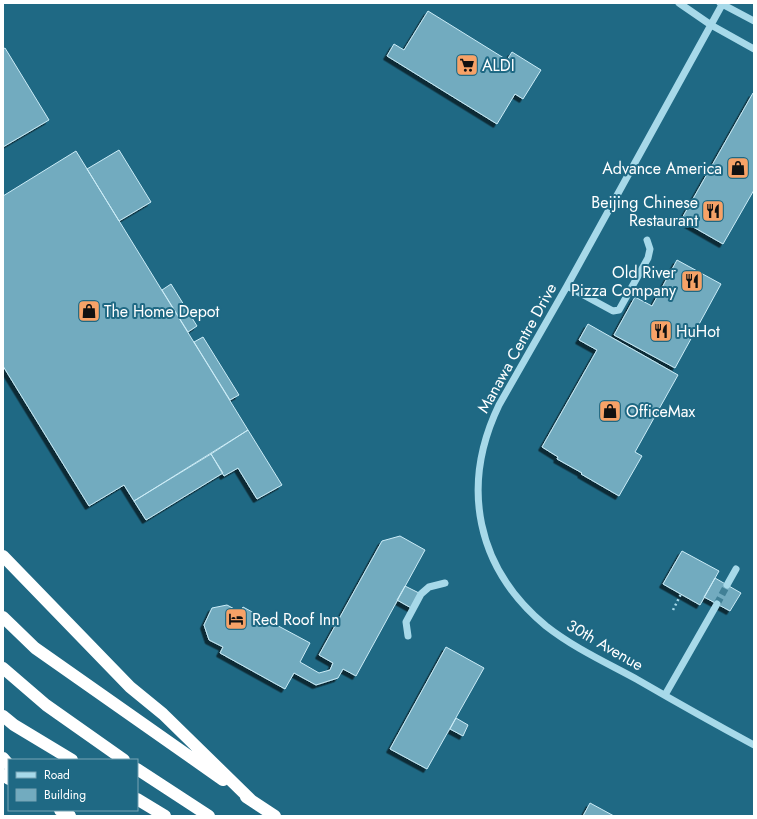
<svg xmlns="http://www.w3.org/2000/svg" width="757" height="819" font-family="Jost,sans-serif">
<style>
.building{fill:#72abbf;stroke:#cbecf7;filter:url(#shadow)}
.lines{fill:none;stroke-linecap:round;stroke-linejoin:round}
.minor-tunnel{stroke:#418096;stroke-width:7;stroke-dasharray:7 3.5;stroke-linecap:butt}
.path{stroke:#a7d9e9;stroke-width:2.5;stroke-dasharray:2 3;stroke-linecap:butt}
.minor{stroke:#a7d9e9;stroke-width:7}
.highway{stroke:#fff;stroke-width:12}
.labels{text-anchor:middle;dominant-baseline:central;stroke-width:4;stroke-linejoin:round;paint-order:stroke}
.poi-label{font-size:16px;fill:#fff;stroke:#1f6984;text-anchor:start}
.street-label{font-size:16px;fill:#fff;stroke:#1f6984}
</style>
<defs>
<filter id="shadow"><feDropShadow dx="-3.5" dy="3.5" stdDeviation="0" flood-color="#0009"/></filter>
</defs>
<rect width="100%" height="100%" fill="#1f6984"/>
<path class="building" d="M428,11l79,49 5,-8 29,18 -18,29 -8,-5 -18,30 -110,-68 7,-12 10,6z
M5,48l44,72 -46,27v-98z
M753,93l1,1v96l-31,54 -42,-24z
M119,150l32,52 -32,19 -32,-52z
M76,151l172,279 -114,71 -10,-16 -35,21 -86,-140v-170z
M677,260l44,24 -46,84 -61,-33 21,-38 17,9z
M171,284l26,42 -9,6 -26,-42z
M588,324l90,51 -43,77 7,4 -23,40 -38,-22 1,-1 -25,-14 1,-2 -16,-10 55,-97 -18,-10z
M203,337l36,58 -9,5 -36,-58z
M248,430l34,55 -25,14 -19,-31 -14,8 -13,-22z
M211,454l12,19 -77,47 -12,-19z
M400,536l25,14 -69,126 -13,-7 -5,9 -22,7 -22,-12 -9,16 -65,-36 3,-6 -14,-7 -5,-15 8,-17 15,-3 13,7 3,-5 67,36 -10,19 19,11 11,-3 3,-7 -14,-8 63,-114z
M682,551l37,20 -19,34 -37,-21z
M715,578l26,15 -11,18 -26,-14z
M405,586l16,8 -8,15 -16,-9z
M446,647l38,21 -57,101 -37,-20z
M456,718l12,7 -5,11 -13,-7z
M590,803l24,13h-31z"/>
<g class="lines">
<path class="minor-tunnel" d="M717,604l10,-19"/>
<path class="path" d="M673,610l8,-16"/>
<path class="minor" d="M679,3l32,22 43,24
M720,3l34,18
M723,3l-156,283 -68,119c-39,81 -23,163 47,221 28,22 61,37 92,54 38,22 77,44 116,65
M567,286l46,25 6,-1 29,-52 2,-9 -3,-9
M727,585l9,-16
M408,636l-2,-14 15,-28 8,-7 16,-4
M665,695l52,-91"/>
<path class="highway" d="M3,556l127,131 33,27 89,87
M3,617l32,31 188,132
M3,668l43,37 78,55
M3,716l11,9 58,35
M3,758l6,7
M137,769l72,47
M3,775l6,4
M246,797l29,19
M137,799l28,17
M60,810l10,6"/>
</g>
<defs>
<g id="supermarket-square" transform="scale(1.15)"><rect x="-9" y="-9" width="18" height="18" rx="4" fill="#f7a267" stroke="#1f6984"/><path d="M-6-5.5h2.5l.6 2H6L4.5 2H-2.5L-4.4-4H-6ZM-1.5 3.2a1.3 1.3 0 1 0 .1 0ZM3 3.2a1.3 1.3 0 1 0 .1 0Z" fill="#111"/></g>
<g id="shop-square" transform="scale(1.15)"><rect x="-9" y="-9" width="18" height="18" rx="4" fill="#f7a267" stroke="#1f6984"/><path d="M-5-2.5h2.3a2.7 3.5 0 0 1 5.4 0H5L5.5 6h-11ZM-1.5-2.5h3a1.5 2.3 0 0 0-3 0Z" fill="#111"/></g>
<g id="restaurant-square" transform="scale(1.15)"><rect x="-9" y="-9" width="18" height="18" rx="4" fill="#f7a267" stroke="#1f6984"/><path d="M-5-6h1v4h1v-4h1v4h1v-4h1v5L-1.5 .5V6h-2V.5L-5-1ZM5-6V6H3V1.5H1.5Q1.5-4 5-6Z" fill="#111"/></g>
<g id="hotel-square" transform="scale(1.15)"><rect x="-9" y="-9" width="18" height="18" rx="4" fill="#f7a267" stroke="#1f6984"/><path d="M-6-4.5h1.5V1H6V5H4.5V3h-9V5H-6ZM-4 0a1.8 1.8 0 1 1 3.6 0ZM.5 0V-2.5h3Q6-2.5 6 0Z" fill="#111"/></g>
</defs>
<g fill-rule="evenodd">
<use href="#supermarket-square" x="467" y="65"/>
<use href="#shop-square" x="738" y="168"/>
<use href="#restaurant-square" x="713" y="211"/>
<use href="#restaurant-square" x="692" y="281"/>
<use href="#shop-square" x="89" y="311"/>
<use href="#restaurant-square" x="661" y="331"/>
<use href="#shop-square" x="610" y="411"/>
<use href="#hotel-square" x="236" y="619"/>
</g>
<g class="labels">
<g class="poi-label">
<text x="482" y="65">ALDI</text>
<text x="722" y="168" text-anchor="end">Advance America</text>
<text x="698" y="202" text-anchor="end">Beijing Chinese<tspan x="698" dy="18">Restaurant</tspan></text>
<text x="676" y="272" text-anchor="end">Old River<tspan x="676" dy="18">Pizza Company</tspan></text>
<text x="104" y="311">The Home Depot</text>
<text x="676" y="331">HuHot</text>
<text x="626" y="411">OfficeMax</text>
<text x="252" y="619">Red Roof Inn</text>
</g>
<g class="street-label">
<text transform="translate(517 348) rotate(-61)">Manawa Centre Drive</text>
<text transform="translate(605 645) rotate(30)">30th Avenue</text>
</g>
</g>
<rect width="757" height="819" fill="none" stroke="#ffffff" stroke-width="8"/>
<rect x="8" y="759" width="130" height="52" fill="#1f6984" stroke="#79a5b5"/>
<rect x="16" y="772" width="20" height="6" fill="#a7d9e9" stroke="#79a5b5"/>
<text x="44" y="779" font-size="12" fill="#ffffff">Road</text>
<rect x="16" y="789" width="20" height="12" fill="#72abbf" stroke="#79a5b5"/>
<text x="44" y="799" font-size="12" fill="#ffffff">Building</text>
</svg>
